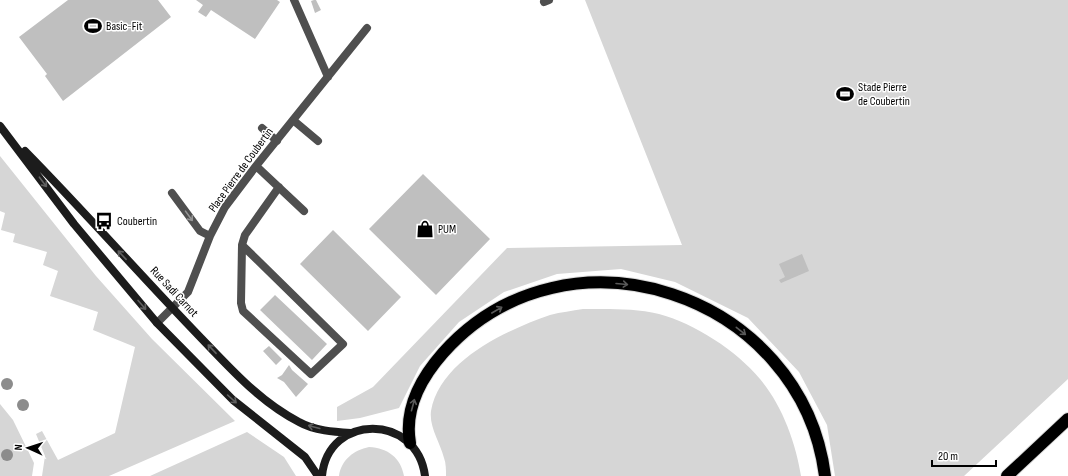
<svg xmlns="http://www.w3.org/2000/svg" width="1068" height="476" font-family="'Sofia Sans Condensed',sans-serif">
<style>
.green{fill:#d6d6d6}
.building{fill:#bfbfbf}
.lines{fill:none;stroke-linecap:round;stroke-linejoin:round}
.highway-casing{stroke:#dbdbdb;stroke-width:14}
.lane{stroke:#4f4f4f;stroke-width:8}
.secondary{stroke:#1c1c1c;stroke-width:8}
.highway{stroke:#000;stroke-width:12}
.tree{fill:#8c8c8c}
.oneway{stroke:#606060}
.oneway2{stroke:#959595}
.oneway3{stroke:#595959}
.labels{text-anchor:middle;dominant-baseline:central;stroke-width:3;stroke-linejoin:round;paint-order:stroke}
.poi-label{font-size:12px;fill:#000;stroke:#fff;text-anchor:start}
.street-label{font-size:12px;fill:#000;stroke:#fff}
</style>
<rect width="100%" height="100%" fill="#fff"/>
<path class="green" d="M585,0h483v379l-104,97h-129l-8,-51 -28,-53 -51,-54 -73,-36 -54,-13 -64,5 -53,18 -45,30 -39,44 -21,42 -39,10 -23,3v-14l36,-20 134,-139 175,-3z
M0,156l96,120 56,63 83,82 -126,55h-67l3,-20 -9,-22 6,-3 16,29 57,-27 20,-86 -42,-17 5,-18 -48,-16 8,-25 -15,-6 4,-13 -34,-10 2,-8 -14,-4 4,-17 -5,-2z
M583,309c26,0 51,-1 76,5 35,9 78,37 101,65 22,26 36,64 41,97h-355c0,-6 0,-13 -2,-18 -4,-16 -15,-31 -13,-47 9,-51 76,-81 119,-96 11,-3 22,-4 33,-6z
M0,404l13,16 21,43 -2,13h-32z
M247,432l37,25 12,19h-146z
M369,447c19,1 32,11 35,29h-65c2,-16 15,-26 30,-29z"/>
<path class="building" d="M68,0h90l13,17 -108,84 -18,-25 2,-2 -28,-37z
M196,0h81l3,2 -25,37 -44,-29 -5,7 -8,-5 5,-7z
M314,0h2l5,10 -6,3 -4,-12z
M423,174l67,65 -54,56 -67,-66z
M333,230l68,67 -33,34 -68,-67z
M802,254l7,17 -28,12 -2,-3 6,-3 -6,-13z
M275,295l52,49 -15,16 -52,-50z
M269,346l13,13 -6,6 -13,-14z
M289,365l3,5 16,14 -12,13 -12,-15 -7,-4 5,-3z"/>
<g class="lines">
<g class="highway-casing">
<path id="highway" d="M410,443c-6,-34 11,-65 33,-90 124,-139 359,-59 382,123
M1007,476l61,-57"/>
</g>
<path class="lane" d="M294,0l34,77
M544,2l5,-2
M293,120l25,21
M262,128l15,13
M256,166l48,45
M172,193l28,38 10,5
M242,245l-1,58 2,8 68,63 32,-30 -101,-99 3,-10 34,-48
M157,323l31,-31 22,-56 15,-29 31,-41 111,-138"/>
<path class="secondary" d="M0,126l74,98 83,99 76,77 72,57 13,19
M25,151c60,61 117,126 176,187 30,31 59,64 98,84 16,9 36,10 53,11
M322,476c6,-63 95,-63 103,0"/>
<use href="#highway" class="highway"/>
</g>
<g class="tree">
<circle cx="7" cy="384" r="6"/>
<circle cx="23" cy="405" r="6"/>
<circle cx="7" cy="455" r="6"/>
</g>
<defs><path id="oneway-shaft" d="M-6 0H5M1.5-3L5.5 0L1.5 3" fill="none" stroke-width="1.6" stroke-linecap="round" stroke-linejoin="round"/></defs>
<g class="oneway">
<use href="#oneway-shaft" transform="translate(43 182) rotate(53)"/>
<use href="#oneway-shaft" transform="translate(122 255) rotate(-133)"/>
<use href="#oneway-shaft" transform="translate(142 305) rotate(49)"/>
<use href="#oneway-shaft" transform="translate(212 349) rotate(-133)"/>
<use href="#oneway-shaft" transform="translate(232 399) rotate(42)"/>
<use href="#oneway-shaft" transform="translate(314 427) rotate(-165)"/>
</g>
<use class="oneway2" href="#oneway-shaft" transform="translate(189 216) rotate(54)"/>
<g class="oneway3">
<use href="#oneway-shaft" transform="translate(622 284) rotate(5)"/>
<use href="#oneway-shaft" transform="translate(497 310) rotate(-30)"/>
<use href="#oneway-shaft" transform="translate(741 331) rotate(38)"/>
<use href="#oneway-shaft" transform="translate(413 405) rotate(-75)"/>
</g>
<defs>
<g id="stadium-bare" transform="scale(1.38)"><path d="M0-5a6.5 5 0 1 0 0 10a6.5 5 0 1 0 0-10ZM-3.5-1.8h7v3.6h-7Z" fill="#000" stroke="#fff" stroke-width="2.5" paint-order="stroke"/></g>
<g id="bus-bare" transform="scale(1.38)"><path d="M-5-6H5V4H4V6H2V4H-2V6H-4V4H-5ZM-3.5-4V0h7V-4ZM-3.5 1.2v1.5H-2V1.2ZM2 1.2v1.5H3.5V1.2Z" fill="#000" stroke="#fff" stroke-width="2.5" paint-order="stroke"/></g>
<g id="shop-bare" transform="scale(1.38)"><path d="M-5-2.5h2.3a2.7 3.5 0 0 1 5.4 0H5L5.5 6h-11ZM-1.5-2.5h3a1.5 2.3 0 0 0-3 0Z" fill="#000" stroke="#fff" stroke-width="2.5" paint-order="stroke"/></g>
</defs>
<g fill-rule="evenodd">
<use href="#stadium-bare" x="93" y="26"/>
<use href="#stadium-bare" x="845" y="94"/>
<use href="#bus-bare" x="104" y="221"/>
<use href="#shop-bare" x="425" y="229"/>
</g>
<g class="labels">
<g class="poi-label">
<text x="106" y="26">Basic-Fit</text>
<text x="858" y="87">Stade Pierre<tspan x="858" dy="14">de Coubertin</tspan></text>
<text x="117" y="221">Coubertin</text>
<text x="438" y="229">PUM</text>
</g>
<g class="street-label">
<text transform="translate(241 170) rotate(-54)">Place Pierre de Coubertin</text>
<text transform="translate(174 292) rotate(47)">Rue Sadi Carnot</text>
</g>
</g>
<g transform="translate(28 448) rotate(273)" stroke="#ffffff" stroke-width="3" paint-order="stroke">
<path d="M0-3L7 15L0 10L-7 15Z" fill="#000000"/>
<text y="-6" font-size="11" font-weight="bold" text-anchor="middle" fill="#000000">N</text>
</g>
<path d="M932 460v6h64v-6" fill="none" stroke="#000000" stroke-width="2"/>
<text x="938" y="460" font-size="12" fill="#000000" stroke="#ffffff" stroke-width="3" paint-order="stroke">20 m</text>
</svg>
